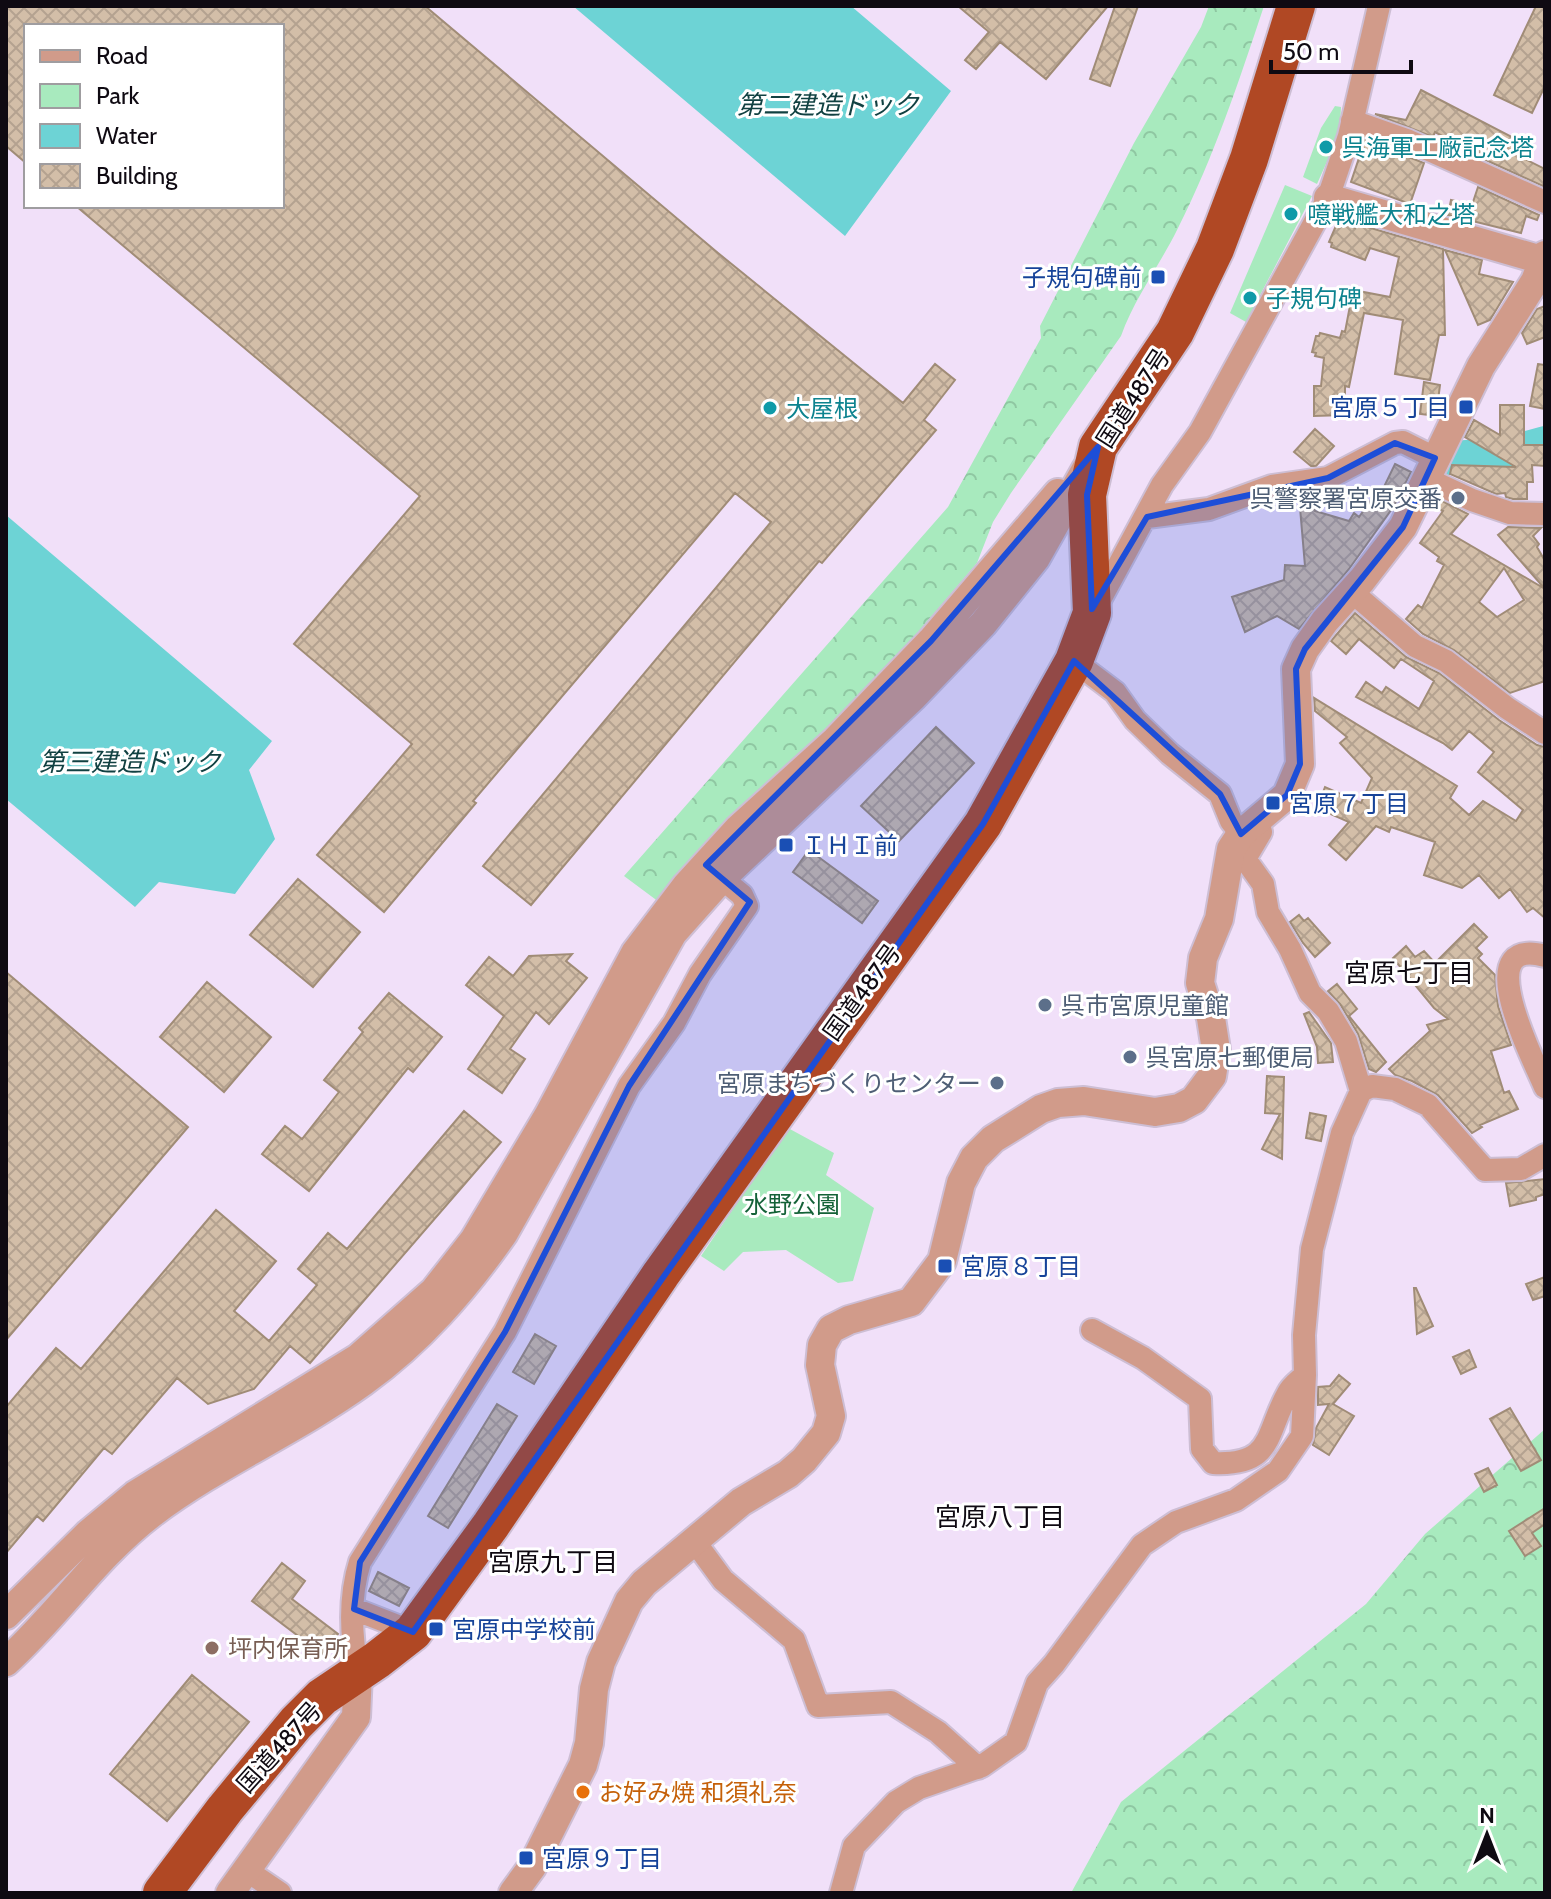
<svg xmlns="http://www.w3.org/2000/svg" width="1551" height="1899" font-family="Cabin,'Noto Sans JP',sans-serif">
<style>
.forest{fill:url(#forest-crowns)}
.park{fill:#a8eabe}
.water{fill:#6dd3d5}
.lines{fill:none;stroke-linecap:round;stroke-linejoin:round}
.river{stroke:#6dd3d5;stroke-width:34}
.building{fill:url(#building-cross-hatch);stroke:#a08c77;stroke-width:2;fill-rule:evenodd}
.minor-casing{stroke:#cdbed4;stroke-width:26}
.tertiary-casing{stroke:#cdbed4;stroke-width:32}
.trunk-casing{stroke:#cdbed4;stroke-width:42}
.minor{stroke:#d19b8a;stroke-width:22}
.tertiary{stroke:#d19b8a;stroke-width:28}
.trunk{stroke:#b04824;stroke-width:38}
.marked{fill:#1d4ed8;fill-opacity:0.2;stroke:#1d4ed8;stroke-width:6;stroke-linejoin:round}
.culture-dot{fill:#0f9aa8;stroke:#fff;stroke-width:3}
.transit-dot{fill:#1a4fb4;stroke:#fff;stroke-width:3}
.service-dot{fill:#5c6f8a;stroke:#fff;stroke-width:3}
.education-dot{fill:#8d6e63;stroke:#fff;stroke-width:3}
.food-dot{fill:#e8710a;stroke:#fff;stroke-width:3}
.labels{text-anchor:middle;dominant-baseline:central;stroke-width:6;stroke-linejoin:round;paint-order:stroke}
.culture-label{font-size:24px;fill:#0d838f;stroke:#fff;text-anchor:start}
.transit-label{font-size:24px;fill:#164399;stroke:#fff;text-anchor:start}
.street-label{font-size:24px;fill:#0f0a12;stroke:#fff}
.service-label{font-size:24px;fill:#4e5e75;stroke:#fff;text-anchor:end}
.park-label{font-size:24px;fill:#146238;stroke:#fff}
.education-label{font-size:24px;fill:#785e54;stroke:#fff;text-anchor:start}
.food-label{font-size:24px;fill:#c56008;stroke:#fff;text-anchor:start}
.water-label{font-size:26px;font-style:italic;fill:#114142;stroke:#fff}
.neighbourhood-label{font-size:26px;fill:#0f0a12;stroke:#fff}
</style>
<defs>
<pattern id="forest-crowns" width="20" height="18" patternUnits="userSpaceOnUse" patternTransform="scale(2)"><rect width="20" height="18" fill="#a8eabe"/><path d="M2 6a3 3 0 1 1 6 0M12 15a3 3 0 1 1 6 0" fill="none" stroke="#8fc7a2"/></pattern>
<pattern id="building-cross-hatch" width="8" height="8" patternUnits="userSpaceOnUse" patternTransform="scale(2)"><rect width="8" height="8" fill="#d3bea8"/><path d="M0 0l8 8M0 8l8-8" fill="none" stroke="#b4a290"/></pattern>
</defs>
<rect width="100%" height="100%" fill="#f1e0f9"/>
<path class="forest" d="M1209,6h55c-25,75 -50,151 -86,222 -18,37 -43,69 -57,108l-110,157 -18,29 -16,41 -74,87 -244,252 -35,-26 324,-369 93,-169 -1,-12 94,-183 67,-116z
M1545,1429v464h-474l50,-91 245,-198 59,-70z"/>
<path class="park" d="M1335,106l6,1 -1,20 -6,19 -17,38 -14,-7 18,-49z
M1285,185l27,11 -66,126 -16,-9z
M788,1128l46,25 -8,22 48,33 -21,73 -15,2 -52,-33 -43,2 -19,19 -23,-15z"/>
<path class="water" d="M573,6h278l100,85 -106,145z
M6,515l266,226 -23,29 26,69 -40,55 -76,-12 -24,25 -129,-108z"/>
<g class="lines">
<path class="river" d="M1449,458l53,-3 43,-12"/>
</g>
<path class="building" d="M6,6h419l293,247 185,150 32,-39 20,16 -31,40 12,10 -114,133 -3,-2 -288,344 -48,-39 288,-344 -36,-29 -262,308 3,2 -92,109 -67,-57 95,-111 -118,-100 126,-148 -344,-290h206v-180h-256v137l-20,-17z
M958,6h150l-62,73 -46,-37 -24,27 -11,-9 24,-28z
M1115,6h23l-28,80 -20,-7z
M1536,6h9v80l-13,27 -38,-18z
M1421,90l108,56 -6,12 22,11v18l-57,-26 -53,-29 -2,5 -58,-23 31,6z
M1365,140l59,23 -14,41 -59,-22z
M1478,187l61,28 -2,5 -11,-4 -5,17 -73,-18 3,-15 21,5z
M1338,221l17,7 2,-4 86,25 2,86h-6l-9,45 -35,-6 8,-54 -39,-7 -15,74 -4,-1v29l-31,1v-30h7l3,-28 -9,-2 1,-3 -4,-1 4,-16h3l1,-3 20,5 2,-7 3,1 8,-42 37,7 9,-40 -29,-9 -5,12 -34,-13 1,-4 -3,-1z
M1445,250l37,10 -3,14 34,8 -23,38 -12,5z
M1545,306v31l-18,7 -5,-11 15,-24z
M1538,364l7,1v44l-15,-3z
M1424,382l16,3 -4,31 -16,-2z
M1500,405h24v40h21v21l-13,-1 1,17h-6v17h-14l-7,-2 -1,-4 -9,1 -46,-20 2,-9 64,2 -51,-30 9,-17 26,15z
M1315,429l19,17 -18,20h-5l-17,-14z
M1395,464l16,8 -17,34 -45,63 -50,60 -22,-13 -32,16 -13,-35 52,-17 1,-15 20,1 -6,-70 15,-2 1,17 34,10 5,-8 5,4 20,-28 3,2z
M1436,498l32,16 -17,20 94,55v92l-35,12 -56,-43 -31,-16 -17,-15 12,-14 4,3 22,-43 -7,-4 2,-4 -19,-14 23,-32 -11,-5zM1504,568l20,32 -27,17 -18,-15z
M1508,527l33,1 -8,8 6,8 -2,3 8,14v28l-47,-54z
M1355,613l51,44 33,16 60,47 38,25 8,2v171l-12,-10 -6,4 -17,-23 -11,9 -20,-23 -17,13 -38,-13 11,-33 -44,-15 -2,5 -13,-6 -30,34 -17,-15 20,-23 -32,-14 8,-21 36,16 11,-25 -32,-35 7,-6 -32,-26 -1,-13 143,88 -7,12 19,17 14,-14 33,20 7,-11 -45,-38 16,-20 -25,-21 -17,19 -9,-7 -87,-46 10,-15 16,11 4,-6 33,22 15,-28 -33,-22 -7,9 -35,-29 -13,15 -15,-13z
M936,727l38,36 -75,78 -38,-35z
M809,850l69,51 -16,22 -69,-51z
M298,879l62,53 -47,55 -63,-52z
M1299,915l5,6 4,-3 22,25 -15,14 -12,-14 -13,-21z
M1474,924l13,13 -11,11 6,6 -4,4 17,17 3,31 13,39 -20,6 13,42 5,-2 9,18 -38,16 2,2 -10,6 -34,-38 -26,-14 -17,-6 -6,-6 41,-38 -3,-6 21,-6 -14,-11 -41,-50 13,-12 9,11 9,-6 11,12z
M572,954l-6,7 21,17 -38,46 -13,-12 -26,37 15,10 -23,34 -34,-24 36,-53 -38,-31 23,-28 24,19 16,-20z
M6,972l182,155 -182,213z
M207,982l64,55 -47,55 -64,-55z
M1337,984l20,25 -8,7 37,46 -10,10 -7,-3 -11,-35 -18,-30 -12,-13z
M389,993l53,44 -29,35 -5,-4 -99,123 -47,-37 23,-28 17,13 37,-47 -15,-12 39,-48 -4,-4z
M1309,1012l22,31 2,19 -15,1 -1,-16 -13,-33z
M1267,1076l17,1 -2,82 -20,-10 18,-35 -15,-1z
M464,1111l37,31 -191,221 -20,-17 -36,43 -46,15 -31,-26 -65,76 -8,-6 -61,73 -6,-5 -31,37v-146l50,-59 25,21 135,-159 60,51 -42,50 35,30 48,-56 -19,-16 30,-36 19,16z
M1310,1113l16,3 -5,25 -15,-3z
M1545,1179v15l-9,3v3l-26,6 -4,-23z
M1545,1277v19l-12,4 -7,-16z
M1414,1288h2l17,38 -16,8z
M535,1334l21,12 -22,38 -21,-12z
M1469,1350l7,17 -15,7 -8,-17z
M1339,1375l11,9 -17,20 21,12 -25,39 -16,-10 3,-17 13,-24 -11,1v-18l12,-1z
M497,1404l20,12 -69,112 -20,-12z
M1510,1408l31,52 -20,11 -31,-52z
M1488,1468l9,17 -13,7 -9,-18z
M1545,1508v16l-13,9 9,13 -16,10 -16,-25z
M282,1563l23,18 -13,18 46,35 -16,20 -70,-53z
M378,1572l31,16 -10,18 -30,-15z
M192,1675l57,47 -82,99 -57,-47z"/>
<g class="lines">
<g class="minor-casing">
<path id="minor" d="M1352,121l57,20 136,61
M1425,478l47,22 38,13 35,1
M1147,517l62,-8 63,-23 56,-8 67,-35 8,-1 32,16
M1352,592l63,54 31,15 61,47 38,25
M1095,609l67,-124 38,-53 128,-234 21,-62 30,-130
M1074,661l41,31 20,28 35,34 50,40 11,27 10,13
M1257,821l4,11 -16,27 18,25 5,28 22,37 20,44 18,18 18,30 15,50
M1545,956c-77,-21 -11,104 0,131
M1092,1330l51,28 57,41 2,50 11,14c61,3 52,-29 75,-70 3,-7 12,-13 17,-18
M695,1542l28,38 71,60 24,66 73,-4 47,30 40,36
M354,1609l59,23
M358,1673c-7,-35 -9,-76 2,-111l145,-230 124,-246 45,-63 26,-49 47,-68 -5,-11 -33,-27
M246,1870l34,23
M841,1893l13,-47 42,-44 23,-14 63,-22 34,-24 21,-59 17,-19 88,-119 34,-23 60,-22 42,-29 24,-35 3,-61 -1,-40 8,-86 30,-116 19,-42 11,-5 23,3 33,16 57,65 36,-1 24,-14"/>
</g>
<g class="tertiary-casing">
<path id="tertiary" d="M1328,198l217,63
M6,1615l83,-82 46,-38 223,-137 76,-67 40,-51 74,-124 87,-163 51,-67 53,-58 97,-88 95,-99 127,-148
M6,1662c51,-46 90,-106 145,-148 66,-50 144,-83 212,-132 57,-41 101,-92 141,-149l169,-300 49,-55 191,-181 70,-73 53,-66 50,-89
M230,1893l126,-176 2,-44
M513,1893l19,-26 51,-102 6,-22 5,-54 7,-27 28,-61 15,-18 97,-81 47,-28 16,-14 22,-27 5,-17 -11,-51 2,-20 9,-16 18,-9 62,-18 31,-41 19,-78 13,-25 19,-19 48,-30 17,-6 26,-2 71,11 24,-4 15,-8 18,-24 4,-26 -5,-32 -11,-35 3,-25 16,-39 12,-70 10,-15 46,-39 13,-31 -4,-95 9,-20 20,-28 37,-41 41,-53 78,-161 54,-85 10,-26"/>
</g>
<g class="trunk-casing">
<path id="trunk" d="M162,1893l63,-84 71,-86 26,-26 55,-37 36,-28 78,-107 170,-251 322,-450 91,-163 18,-48 -5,-118 11,-48 77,-115 40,-83 34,-90 47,-153"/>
</g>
<use href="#minor" class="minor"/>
<use href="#tertiary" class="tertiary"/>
<use href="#trunk" class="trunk"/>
</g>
<path class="marked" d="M1395,443l40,15 -32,69 -98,122 -9,20 4,95 -13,31 -46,39 -21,-40 -146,-133 -91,163 -570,808 -59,-23 6,-47 145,-230 124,-246 121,-184 -44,-37 225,-224 167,-194 -11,48 5,114 55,-92 181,-39z"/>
<g class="culture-dot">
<circle cx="1326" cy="147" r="8"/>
<circle cx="1291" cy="214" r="8"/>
<circle cx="1250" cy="298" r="8"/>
<circle cx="770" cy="408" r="8"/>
</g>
<g class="transit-dot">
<rect x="1150" y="269" width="16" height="16" rx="4"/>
<rect x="1458" y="399" width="16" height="16" rx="4"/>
<rect x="1265" y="795" width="16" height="16" rx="4"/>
<rect x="778" y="837" width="16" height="16" rx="4"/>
<rect x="937" y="1258" width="16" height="16" rx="4"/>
<rect x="428" y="1621" width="16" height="16" rx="4"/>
<rect x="518" y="1850" width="16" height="16" rx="4"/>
</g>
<g class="service-dot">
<circle cx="1458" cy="498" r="8"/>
<circle cx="1045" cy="1005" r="8"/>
<circle cx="1130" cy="1057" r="8"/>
<circle cx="997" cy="1083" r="8"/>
</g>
<circle class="education-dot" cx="212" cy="1648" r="8"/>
<circle class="food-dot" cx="583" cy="1792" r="8"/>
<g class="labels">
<g class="culture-label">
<text x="1342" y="147">呉海軍工廠記念塔</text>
<text x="1307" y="214">噫戦艦大和之塔</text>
<text x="1266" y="298">子規句碑</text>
<text x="786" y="408">大屋根</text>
</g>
<g class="transit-label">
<text x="1142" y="277" text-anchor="end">子規句碑前</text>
<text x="1450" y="407" text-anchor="end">宮原５丁目</text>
<text x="1289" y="803">宮原７丁目</text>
<text x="802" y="845">ＩＨＩ前</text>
<text x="961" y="1266">宮原８丁目</text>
<text x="452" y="1629">宮原中学校前</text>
<text x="542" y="1858">宮原９丁目</text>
</g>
<g class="street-label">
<text transform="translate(1133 398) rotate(-57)">国道487号</text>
<text transform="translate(862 992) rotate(-54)">国道487号</text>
<text transform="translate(279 1747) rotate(-48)">国道487号</text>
</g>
<g class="service-label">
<text x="1442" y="498">呉警察署宮原交番</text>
<text x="1061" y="1005" text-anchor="start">呉市宮原児童館</text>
<text x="1146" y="1057" text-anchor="start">呉宮原七郵便局</text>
<text x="981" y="1083">宮原まちづくりセンター</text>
</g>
<g class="park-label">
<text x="792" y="1204">水野公園</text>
</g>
<g class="education-label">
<text x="228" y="1648">坪内保育所</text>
</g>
<g class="food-label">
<text x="599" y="1792">お好み焼 和須礼奈</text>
</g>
<g class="water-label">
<text x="828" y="105">第二建造ドック</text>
<text x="130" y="762">第三建造ドック</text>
</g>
<g class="neighbourhood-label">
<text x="1409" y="973">宮原七丁目</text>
<text x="1000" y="1517">宮原八丁目</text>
<text x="553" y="1562">宮原九丁目</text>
</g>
</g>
<rect width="1551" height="1899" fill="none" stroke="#0f0a12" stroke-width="16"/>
<rect x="24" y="24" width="260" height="184" fill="#ffffff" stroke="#9f9da0" stroke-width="2"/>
<rect x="40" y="50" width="40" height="12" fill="#d19b8a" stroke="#9f9da0" stroke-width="2"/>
<text x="96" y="64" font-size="24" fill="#0f0a12">Road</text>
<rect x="40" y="84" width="40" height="24" fill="#a8eabe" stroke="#9f9da0" stroke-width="2"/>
<text x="96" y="104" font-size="24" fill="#0f0a12">Park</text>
<rect x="40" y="124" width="40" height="24" fill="#6dd3d5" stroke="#9f9da0" stroke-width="2"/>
<text x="96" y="144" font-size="24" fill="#0f0a12">Water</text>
<rect x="40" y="164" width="40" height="24" fill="url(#building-cross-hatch)" stroke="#9f9da0" stroke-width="2"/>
<text x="96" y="184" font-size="24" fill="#0f0a12">Building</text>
<g transform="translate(1487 1835)" stroke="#ffffff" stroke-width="6" paint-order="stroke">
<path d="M0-6L14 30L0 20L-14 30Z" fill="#0f0a12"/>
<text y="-12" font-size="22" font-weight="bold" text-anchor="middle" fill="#0f0a12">N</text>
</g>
<path d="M1271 60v12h140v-12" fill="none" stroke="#0f0a12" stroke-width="4"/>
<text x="1283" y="60" font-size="24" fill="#0f0a12" stroke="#ffffff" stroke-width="6" paint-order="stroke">50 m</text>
</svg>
